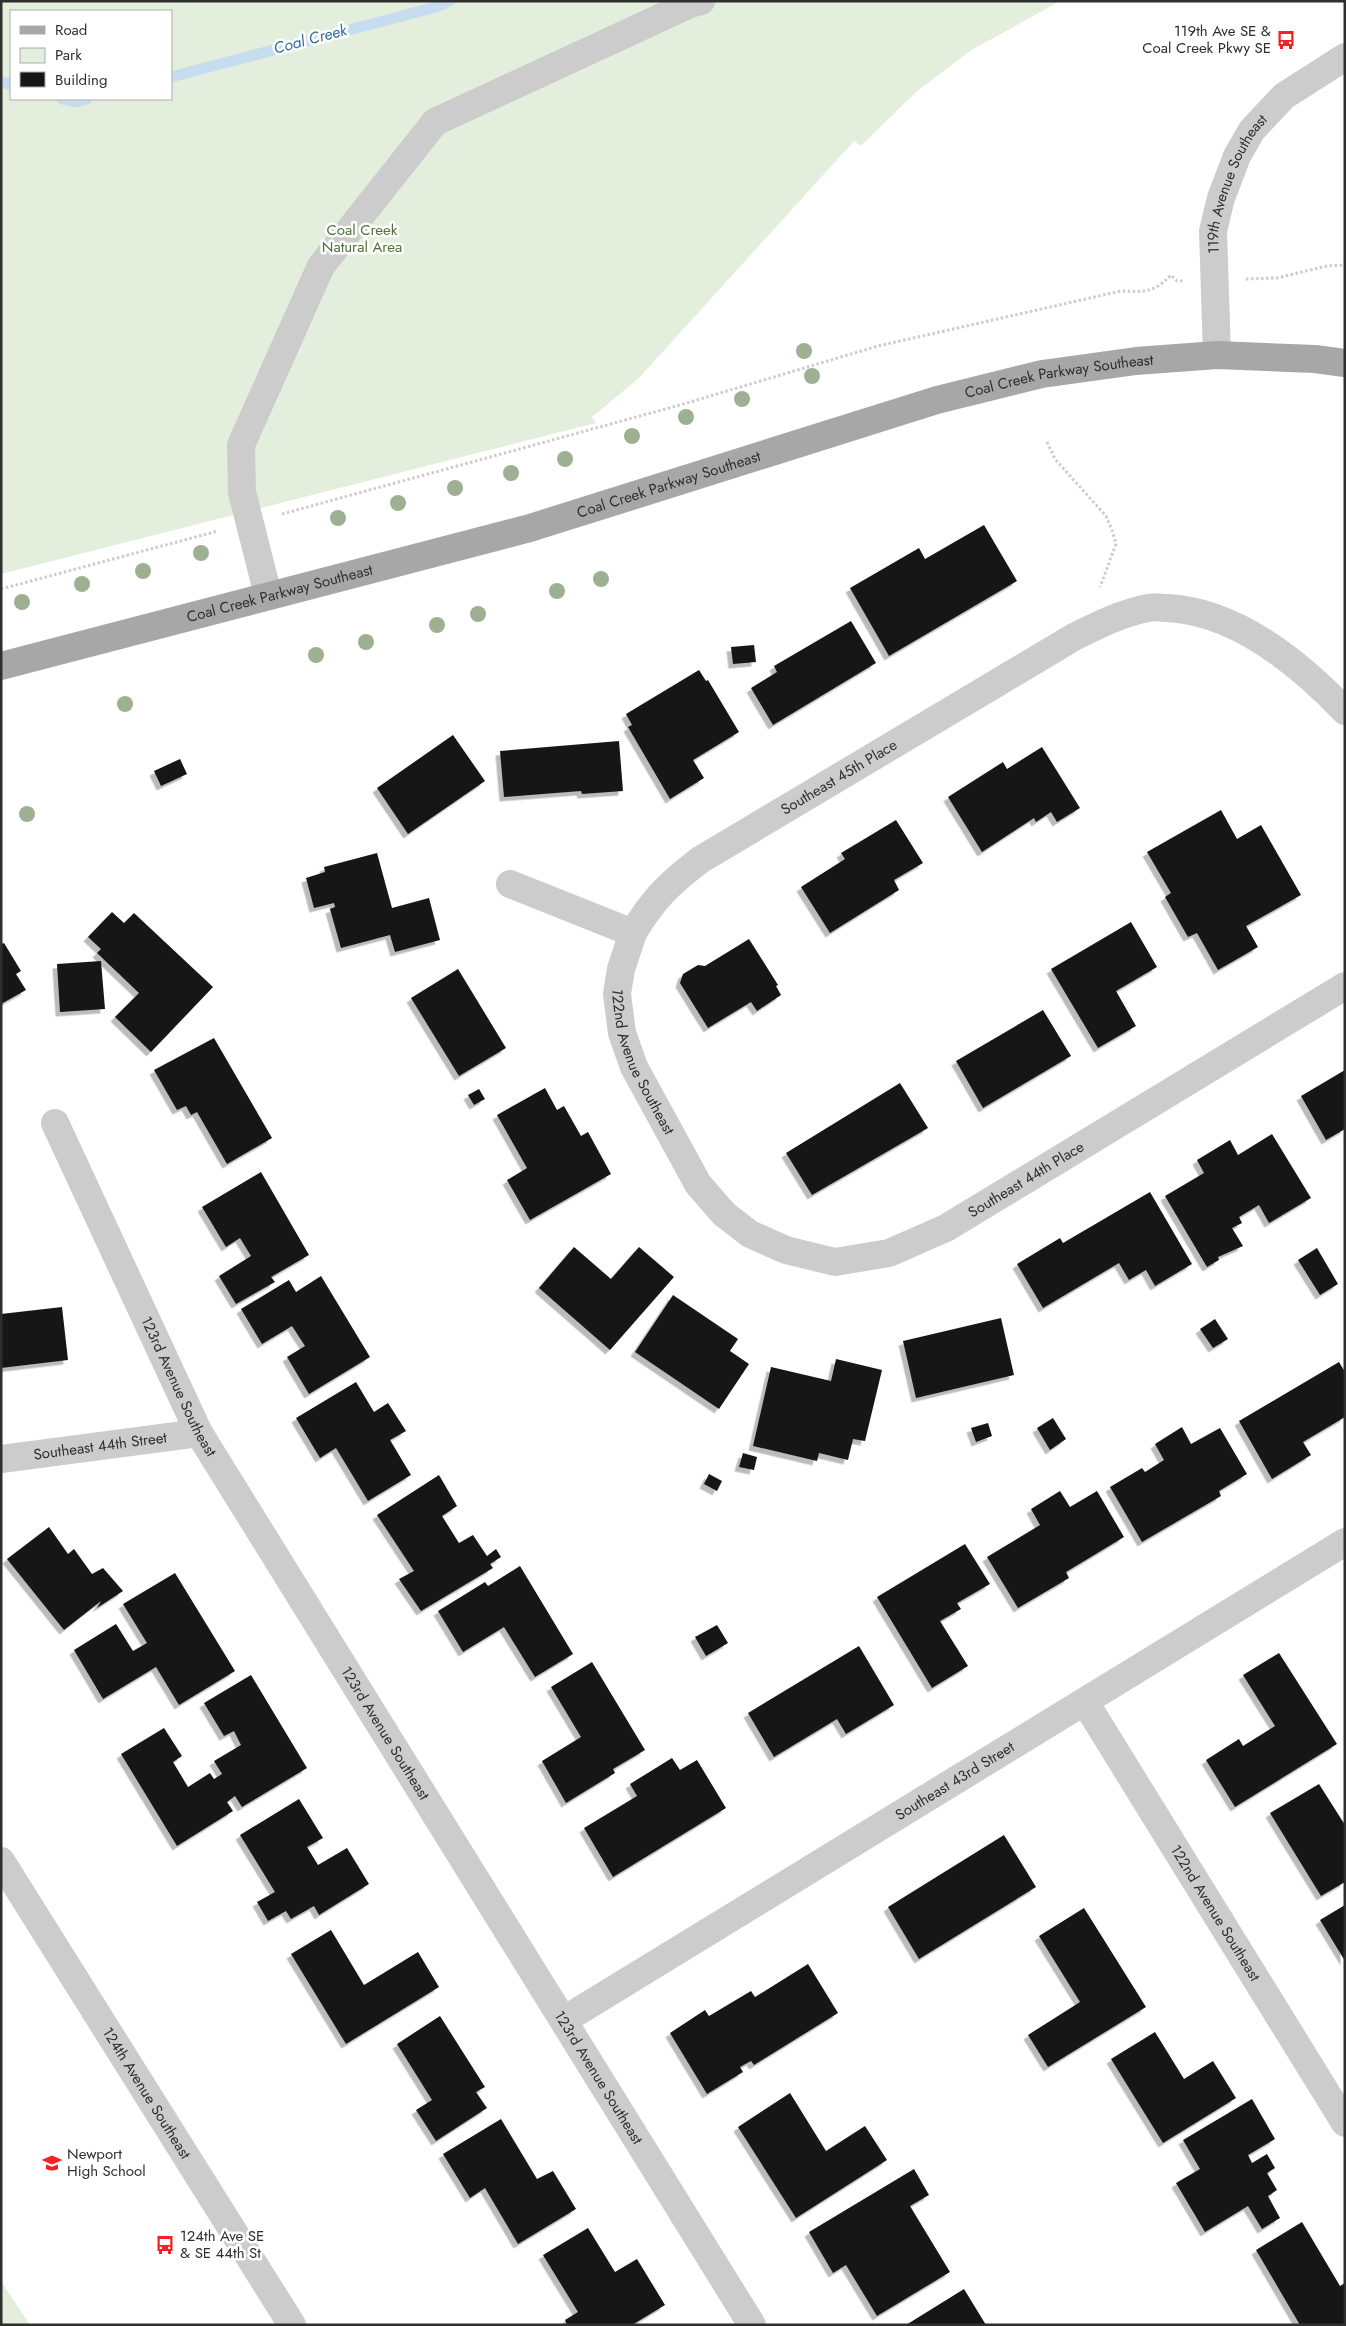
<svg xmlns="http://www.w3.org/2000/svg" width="1346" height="2326" font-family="Jost,sans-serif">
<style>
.green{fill:#e4eedc;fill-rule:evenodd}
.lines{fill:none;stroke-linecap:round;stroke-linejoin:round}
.stream{stroke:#c6ddef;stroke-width:11}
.building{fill:#161616;filter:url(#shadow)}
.path{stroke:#ccc;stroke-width:3;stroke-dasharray:2.5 2.5;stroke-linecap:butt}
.minor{stroke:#ccc;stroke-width:28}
.major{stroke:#a7a7a7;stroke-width:28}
.tree{fill:#9eb092}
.labels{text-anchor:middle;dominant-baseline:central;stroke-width:5;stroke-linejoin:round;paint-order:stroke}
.poi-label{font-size:15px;fill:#2f2f2f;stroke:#fff;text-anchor:start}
.street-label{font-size:15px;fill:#2f2f2f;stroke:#fff}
.park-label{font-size:15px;fill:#4f7038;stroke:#fff}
.water-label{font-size:16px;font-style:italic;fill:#356d9a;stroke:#fff}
</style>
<defs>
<filter id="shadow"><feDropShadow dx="-4.5" dy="4.5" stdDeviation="0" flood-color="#0004"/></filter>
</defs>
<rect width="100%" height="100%" fill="#fff"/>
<path class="green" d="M1,1h1059l-90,50 -54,41 -55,54 -7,-5 -215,237 -47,39 4,6 -595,151zM11,11h160v88h-160z
M1,2281l29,44h-29z"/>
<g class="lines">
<path class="stream" d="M171,77l265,-70 14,-6
M1,82l10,2
M62,99l13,3 12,-3"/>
</g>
<path class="building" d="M984,525l33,56 -128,75 -39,-68 69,-40 6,11z
M851,621l25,42 -103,62 -22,-37 26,-16 -3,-6z
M754,645l2,17 -23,2 -2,-17z
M699,670l7,11 2,-1 31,52 -46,28 11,18 -34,21 -42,-72 4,-2 -6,-11z
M453,735l32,46 -77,53 -31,-46z
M619,741l4,50 -41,3 -1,-3 -77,6 -4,-46z
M1042,747l38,61 -23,14 -6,-10 -15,10 -2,-4 -52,34 -34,-55 55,-35 4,7z
M180,759l7,15 -26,12 -7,-15z
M1221,810l16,29 24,-14 40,70 -55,31 12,21 -40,23 -21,-37 -9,4 -23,-40 6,-4 -24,-41z
M896,820l27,43 -29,17 5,10 -69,43 -29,-46 44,-28 -4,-6z
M377,853l15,55 37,-10 11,42 -45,12 -5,-17 -49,13 -11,-39 5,-2 -1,-4 -20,5 -8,-30 19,-6 -1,-5z
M112,912l12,11 10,-10 79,74 -62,65 -36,-35 24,-24 -42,-40 4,-4 -13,-12z
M1131,922l26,45 -41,24 20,35 -38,22 -47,-79z
M749,939l29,46 -2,1 5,9 -24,16 -6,-9 -43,26 -28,-45 3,-9 15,-9 7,1z
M4,943l17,28 -5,3 10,16 -25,14v-60z
M101,961l4,48 -45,3 -3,-48z
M458,969l48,79 -47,28 -48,-78z
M1043,1010l28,46 -88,52 -27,-47z
M214,1038l58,100 -45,26 -30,-52 -6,3 -5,-9 -9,4 -23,-40z
M1345,1070v59l-19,11 -25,-44z
M900,1083l28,45 -116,67 -26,-42z
M545,1088l12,22 7,-4 17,30 7,-4 23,42 -81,46 -23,-40 20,-12 -30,-53z
M479,1089l6,10 -11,6 -6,-10z
M1272,1134l39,64 -42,25 -10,-18 -20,12 3,6 -10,5 11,18 -25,11 1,3 -12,7 -42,-71 39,-23 -7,-13 33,-20 8,15z
M261,1172l48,83 -38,22 4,5 -39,22 -17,-28 32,-20 -11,-18 -14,9 -24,-40z
M1150,1192l42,72 -37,22 -9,-16 -17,10 -10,-17 -76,45 -26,-44 43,-26 3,5z
M574,1247l37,32 28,-32 35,30 -64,73 -71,-62z
M1317,1248l21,36 -18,11 -22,-35z
M321,1276l49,81 -61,37 -22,-37 18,-11 -13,-20 -30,18 -21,-35 48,-29 7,12z
M673,1295l65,44 -8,12 19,13 -30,45 -84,-57z
M62,1307l6,53 -67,8v-54z
M1001,1318l13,57 -98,23 -13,-57z
M1215,1319l13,20 -15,9 -13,-19z
M836,1359l46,11 -17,71 -12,-2 -5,21 -29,-7 -2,8 -64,-15 18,-79 60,14z
M1339,1362l6,10v45l-42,25 8,13 -39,24 -33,-58z
M356,1382l18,30 14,-9 18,28 -16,9 21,35 -43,26 -32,-53 -16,10 -24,-40z
M1053,1418l13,21 -16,11 -13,-22z
M988,1423l4,13 -16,6 -5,-14z
M1182,1427l9,17 29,-16 27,46 -28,17 2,5 -79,46 -32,-55 32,-19 3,4 19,-12 -9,-16z
M743,1453l14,4 -3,13 -15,-3z
M709,1474l13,7 -5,10 -13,-7z
M439,1475l18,31 -15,10 17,27 14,-8 14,21 9,-7 5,8 -11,7 3,4 -72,43 -22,-32 15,-8 -37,-56z
M1060,1491l10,16 27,-16 27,46 -58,35 3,6 -51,30 -31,-51 53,-32 -9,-16z
M49,1527l19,27 6,-5 18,25 11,-6 20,23 -26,17 4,-7 -37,29 -57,-71z
M965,1544l25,40 -33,19 4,6 -21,12 28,45 -36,22 -55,-91z
M520,1566l53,88 -38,23 -31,-50 -41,25 -25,-41 47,-29 3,4z
M175,1573l60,98 -56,34 -23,-38 -53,32 -29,-49 42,-26 17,27 14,-8 -24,-39z
M717,1625l11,18 -22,13 -11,-19z
M859,1646l35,59 -48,29 -9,-15 -63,38 -26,-44z
M1279,1653l58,91 -102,63 -29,-47 33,-21 4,7 32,-20 -32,-51z
M592,1662l53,88 -32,19 2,4 -49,30 -24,-42 39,-24 -30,-50z
M251,1675l56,93 -65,39 -7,-11 -8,6 6,9 -56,35 -56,-92 43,-26 18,28 -9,6 15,25 22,-14 4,6 8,-5 -8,-13 27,-16 -7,-14 -10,5 -20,-33z
M672,1758l8,12 17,-10 29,48 -113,69 -29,-49 53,-32 -7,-12z
M1319,1784l26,41v57l-24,14 -51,-83z
M299,1799l24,39 -16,9 11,18 29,-17 22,36 -50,31 -5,-9 -23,13 -5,-8 -18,10 -11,-19 18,-10 -35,-57z
M1004,1835l32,52 -117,72 -31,-52z
M1345,1905v56l-25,-41z
M1084,1908l62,99 -98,60 -20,-32 52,-33 -41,-66z
M331,1930l33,55 54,-33 21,35 -93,57 -55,-90z
M808,1964l30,49 -84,52 -3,-4 -11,6 3,5 -36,22 -37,-61 35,-23 4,6 42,-25 4,6z
M440,2016l45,71 -9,5 11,16 -51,33 -20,-31 16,-10 -35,-56z
M1155,2032l29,47 29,-18 23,37 -73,45 -52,-84z
M790,2093l36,58 39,-25 22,34 -91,58 -58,-91z
M1252,2099l23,40 -27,16 4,8 15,-9 8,14 -8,5 10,17 -9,6 12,22 -18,11 -14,-23 -43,26 -29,-49 24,-14 -17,-29z
M501,2119l36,60 16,-8 23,38 -58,35 -33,-56 -15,10 -27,-44z
M914,2169l15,26 -19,11 40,66 -73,44 -31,-51 -13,8 -24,-41z
M1302,2222l38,64 5,-3v42h-45l-44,-75z
M588,2228l27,44 22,-13 28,46 -33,20h-65l-2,-5 13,-8 -35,-57z
M964,2289l22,36h-80z"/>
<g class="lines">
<path class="path" d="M1246,279l31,-1 50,-12 18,-1
M1047,442l8,17 51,57 6,14 4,14 -16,43
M282,514l398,-109 198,-59 243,-55c25,1 32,2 50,-16l6,6h6
M1,589l217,-58"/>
<g class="minor">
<path id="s1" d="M1217,355l-4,-124 8,-33 16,-42 15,-26 32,-34 61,-39"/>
<path d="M268,595l-26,-103 -1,-47 80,-179 114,-144 255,-118 11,-3"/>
<path id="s2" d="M510,884l123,49c20,-34 36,-49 67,-73l374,-223c24,-12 48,-24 74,-29 6,-2 13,0 19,0 69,3 132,55 178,103"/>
<path id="s3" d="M633,933l-12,36 -4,25 5,39 12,34 64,117 26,30 26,20 36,16 49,12 54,-9 57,-25 399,-242"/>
<path id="s4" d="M55,1123l144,310 553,892"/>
<path id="s5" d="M1,1459l198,-26"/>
<path id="s6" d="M1085,1702l260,421"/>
<path id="s7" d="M1,1861l291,464"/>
<path id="s8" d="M564,2020l781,-478"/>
</g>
<path class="major" id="s9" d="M1,666l529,-138 407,-128 105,-26 94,-13 81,-6 98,4 30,4"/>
</g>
<g class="tree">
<circle cx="804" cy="351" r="8"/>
<circle cx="812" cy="376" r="8"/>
<circle cx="742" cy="399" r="8"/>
<circle cx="686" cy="417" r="8"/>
<circle cx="632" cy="436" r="8"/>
<circle cx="565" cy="459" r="8"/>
<circle cx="511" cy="473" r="8"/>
<circle cx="455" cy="488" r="8"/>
<circle cx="398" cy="503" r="8"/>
<circle cx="338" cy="518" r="8"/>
<circle cx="201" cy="553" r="8"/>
<circle cx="143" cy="571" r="8"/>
<circle cx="601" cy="579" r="8"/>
<circle cx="82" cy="584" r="8"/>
<circle cx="557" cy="591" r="8"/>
<circle cx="22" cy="602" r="8"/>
<circle cx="478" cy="614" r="8"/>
<circle cx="437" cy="625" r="8"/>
<circle cx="366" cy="642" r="8"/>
<circle cx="316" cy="655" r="8"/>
<circle cx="125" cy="704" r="8"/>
<circle cx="27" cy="814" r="8"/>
</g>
<defs>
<g id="bus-bare" transform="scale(1.5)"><path d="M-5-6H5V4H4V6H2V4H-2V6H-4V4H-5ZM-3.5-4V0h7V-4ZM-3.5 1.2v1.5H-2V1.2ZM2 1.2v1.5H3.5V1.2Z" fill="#f62125" stroke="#fff" stroke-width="2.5" paint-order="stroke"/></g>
<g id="school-bare" transform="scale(1.5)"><path d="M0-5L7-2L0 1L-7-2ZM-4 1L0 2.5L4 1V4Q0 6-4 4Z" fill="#f62125" stroke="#fff" stroke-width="2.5" paint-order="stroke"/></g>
</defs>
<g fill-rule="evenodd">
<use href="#bus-bare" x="1286" y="40"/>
<use href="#school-bare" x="52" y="2163"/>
<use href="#bus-bare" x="165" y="2245"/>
</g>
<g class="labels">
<g class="poi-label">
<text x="1271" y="31" text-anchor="end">119th Ave SE &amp;<tspan x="1271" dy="17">Coal Creek Pkwy SE</tspan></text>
<text x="67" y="2154">Newport<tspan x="67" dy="17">High School</tspan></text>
<text x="180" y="2236">124th Ave SE<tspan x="180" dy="17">&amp; SE 44th St</tspan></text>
</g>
<g class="street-label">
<text stroke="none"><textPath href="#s1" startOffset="176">119th Avenue Southeast</textPath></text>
<text stroke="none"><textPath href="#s9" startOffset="1098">Coal Creek Parkway Southeast</textPath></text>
<text stroke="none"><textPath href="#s9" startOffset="692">Coal Creek Parkway Southeast</textPath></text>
<text stroke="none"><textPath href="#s9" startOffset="288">Coal Creek Parkway Southeast</textPath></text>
<text stroke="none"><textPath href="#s2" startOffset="394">Southeast 45th Place</textPath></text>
<text stroke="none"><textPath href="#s3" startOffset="136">122nd Avenue Southeast</textPath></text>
<text stroke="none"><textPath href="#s3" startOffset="645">Southeast 44th Place</textPath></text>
<text stroke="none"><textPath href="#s4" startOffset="291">123rd Avenue Southeast</textPath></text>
<text stroke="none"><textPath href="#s5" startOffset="100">Southeast 44th Street</textPath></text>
<text stroke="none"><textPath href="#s4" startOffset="695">123rd Avenue Southeast</textPath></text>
<text stroke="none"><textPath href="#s8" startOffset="458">Southeast 43rd Street</textPath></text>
<text stroke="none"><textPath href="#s6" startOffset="248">122nd Avenue Southeast</textPath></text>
<text stroke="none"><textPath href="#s4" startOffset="1100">123rd Avenue Southeast</textPath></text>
<text stroke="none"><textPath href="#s7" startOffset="274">124th Avenue Southeast</textPath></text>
</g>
<g class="park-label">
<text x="362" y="230">Coal Creek<tspan x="362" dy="17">Natural Area</tspan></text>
</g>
<g class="water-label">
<text transform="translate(310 39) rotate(-15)">Coal Creek</text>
</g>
</g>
<rect width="1346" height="2326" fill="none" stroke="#2f2f2f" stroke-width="5"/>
<rect x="10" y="10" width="162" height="90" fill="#ffffff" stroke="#acacac"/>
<rect x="20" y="26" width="25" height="8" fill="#a7a7a7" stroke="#acacac"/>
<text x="55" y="35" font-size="15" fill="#2f2f2f">Road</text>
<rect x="20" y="48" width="25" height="15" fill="#e4eedc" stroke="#acacac"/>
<text x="55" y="60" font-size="15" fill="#2f2f2f">Park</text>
<rect x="20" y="72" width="25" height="15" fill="#161616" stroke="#acacac"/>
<text x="55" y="85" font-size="15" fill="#2f2f2f">Building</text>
</svg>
